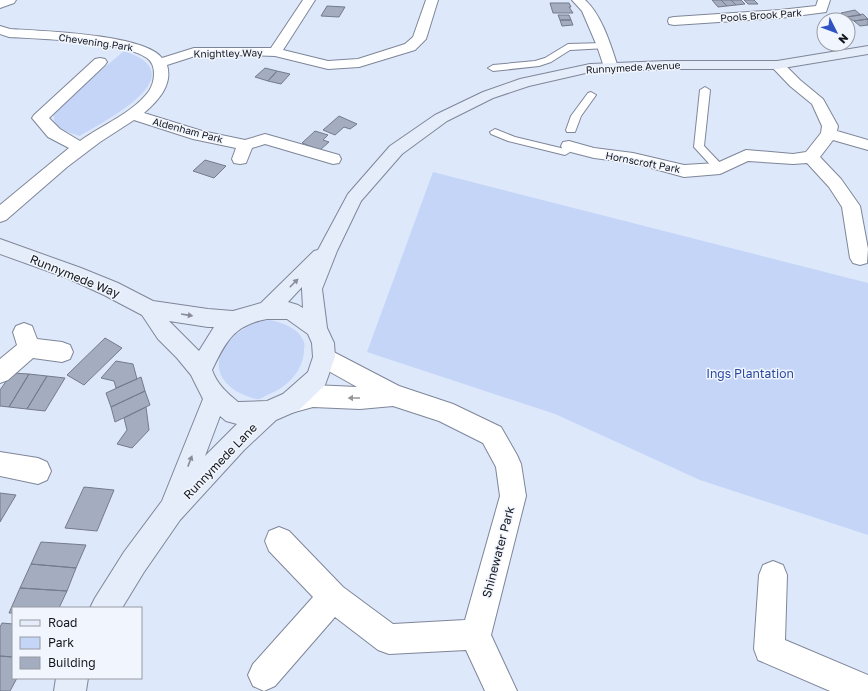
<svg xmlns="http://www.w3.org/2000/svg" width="868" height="691" font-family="'Golos Text',sans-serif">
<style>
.green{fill:#c5d5f8}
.building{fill:#a4adc0;stroke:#737b8c}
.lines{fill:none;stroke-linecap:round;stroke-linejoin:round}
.lane-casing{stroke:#7e8698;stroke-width:2}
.street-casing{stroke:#7e8698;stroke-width:2}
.secondary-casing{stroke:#7e8698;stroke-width:2}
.lane{fill:#fff;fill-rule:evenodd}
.street{fill:#fff;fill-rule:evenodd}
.secondary{fill:#e6edfa;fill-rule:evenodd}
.oneway{fill:#878c96}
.oneway2{fill:#959699}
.labels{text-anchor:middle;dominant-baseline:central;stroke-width:3;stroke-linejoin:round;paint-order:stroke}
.far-street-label{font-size:10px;fill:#13161c;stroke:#f1f5fd}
.street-label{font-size:12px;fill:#13161c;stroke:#f1f5fd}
.park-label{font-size:12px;fill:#2b4aa2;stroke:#f1f5fd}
</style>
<rect width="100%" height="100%" fill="#dee8fb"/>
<path class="green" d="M124,51c73,24 -18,69 -44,85l-25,-8 -2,-17z
M433,172l435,111v252l-168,-55 -145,-66 -188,-62z
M270,320c13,3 29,8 34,22 1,3 0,7 0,9 -1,21 -18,37 -37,44 -2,1 -6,4 -8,4 -8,0 -17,-5 -23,-8 -34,-22 -12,-53 16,-67 5,-3 12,-3 18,-4z"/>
<path class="building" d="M712,0h9l6,6 -9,1z
M721,0h10l5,5 -9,1z
M731,0h10l4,4 -9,1z
M744,0h10l4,4h-10z
M550,3h19l2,4h-2l4,6h-20z
M327,6l18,1 -6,10 -18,-1z
M855,10l6,5 -14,2 -6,-4z
M863,14l5,5 -14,2 -7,-4z
M558,15h11l2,5h-11z
M868,19v6l-8,1 -6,-5z
M560,20h11l2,5 -11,1z
M265,68l12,3 -9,10 -13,-4z
M277,71l13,3 -9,10 -13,-3z
M339,116l18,8 -7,5 -6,-2 -9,8 -12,-5z
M315,131l13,4 -5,5 6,2 -9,8 -18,-7z
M205,160l21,6 -12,12 -21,-7z
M105,338l17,10 -38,37 -17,-10z
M116,361l17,3 4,15 -21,9 -2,-7 -13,-3z
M12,373l17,1 -20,33 -9,-1v-16z
M29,374l18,2 -20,33 -18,-2z
M47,376l18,2 -20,33 -18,-2z
M141,377l4,14 -34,16 -5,-14z
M145,391l5,14 -35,17 -4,-15z
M146,407l3,23 -17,18 -15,-4 10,-14 -3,-12z
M84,487l30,3 -17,41 -32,-3z
M0,493l16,2 -16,27z
M41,542l45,3 -10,23 -45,-4z
M31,564l45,4 -9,23 -47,-3z
M20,588l47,3 -8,17h-46v5h-4z
M2,623l11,1v33l-13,-1v-29z
M0,656l13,1v21h4l-7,13h-10z"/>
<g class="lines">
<g class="lane-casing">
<path id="lane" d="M604,43l3,1 1,2 -1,2 -37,2 -19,12 -12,4 -46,5 -5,-3 5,-3 42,-4 10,-3 23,-14z
M705,87l5,3 -6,56 21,22 -1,3h-8l-22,-24 6,-57z
M591,92l5,3 -15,21 -6,16h-8l-1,-2 5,-14 17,-23z
M495,129l20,8 54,13 1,2 -5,3 -57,-14 -17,-7 -1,-2z"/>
</g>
<g class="street-casing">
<path id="street" d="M0,0h16l-2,3 -14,5z
M303,0h12l-32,50 45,11 30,-2 47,-15 8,-7 13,-37h12l-12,39 -11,11 -56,17 -31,2 -53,-13 -26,-1 -54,1 -28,9c6,20 -9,36 -23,48l58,18 43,9 20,-6 74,21 2,4 -2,4 -6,1 -68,-20 -13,4 -6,15 -6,1 -6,-1 -2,-4 4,-11 -43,-9 -59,-19 -34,22 -33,25 -61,53 -6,2v-17l69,-57 -21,-11 -16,-19 2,-3 61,-56 5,-1 5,1 2,3 -2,3 -56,53 11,11 20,12c22,-16 53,-28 69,-50 6,-9 8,-26 -2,-33 -24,-17 -107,-19 -138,-21l-9,-3v-8l10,3c31,2 134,5 152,29l32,-10h77z
M572,0h13c17,15 26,46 33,67l-2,3 -5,1 -5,-1 -2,-3 -7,-21 -15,-35z
M818,0h12l-4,12 -46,6 -106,7 -5,-1 -1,-3 1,-3 5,-1 106,-7 36,-4z
M777,61l5,1 18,18 23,19 15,27 -1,5 31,9v10l-35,-10 -13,17 21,22 19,27 8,43 -1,14 -7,2 -7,-2 -3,-5 -8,-51 -13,-20 -22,-24 -14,1 -45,-3 -28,13 -36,3 -51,-14 -39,-5 -31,-8 -2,-4 2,-4 6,-1 25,7 39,5 51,12 33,-2 29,-13 47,4 13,-2 15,-19 1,-7 -10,-22 -22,-18 -20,-21 2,-3z
M24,323l8,3 5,13 25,3 8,3 3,7 -3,7 -8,3 -29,-4 -25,22 -8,3v-24l17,-14 -4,-13 3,-6z
M324,347l75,39 54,18 48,23 16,28 4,9 5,32 -35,139 26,56h-32l-19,-41 -77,4 -11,-4 -43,-33 -60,69 -11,5 -11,-5 -5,-11 5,-11 60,-67 -44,-46 -4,-10 4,-10 10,-4 10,4 54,56 50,37 72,-4 35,-124 -4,-29 -13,-24 -44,-22 -46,-15 -33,3 -47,-2 -22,6 -8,-3 -4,-8 4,-8 30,-9 44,2 -41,-23 -3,-7 3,-7z
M0,452l38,6 9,4 4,9 -4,9 -9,4 -38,-8z
M773,561l10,4 4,10 -2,65 83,35v16h-38l-72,-31 -4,-11 5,-74 4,-10z"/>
</g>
<g class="secondary-casing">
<path id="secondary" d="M868,46v8l-91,15h-111l-76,3 -61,14 -36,12 -46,23 -45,33 -41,47 -24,50 -15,38 5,39 7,15 1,14 -10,28 -26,25 -23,10 -32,30 -64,70 -36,52 -22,36h-32l5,-10 29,-46 38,-51 41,-102 -12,-24 -14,-17 -19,-19 -16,-24 -38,-20 -37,-17 -67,-24v-15l81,29 37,15 35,18 55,8 25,2 28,-8 53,-52 4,-1 30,-56 42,-48 45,-31 48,-23 37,-13 70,-15 76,-3h111zM302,287v2l1,19 -5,-3 -10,-3zM267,319h20l21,15 4,9 1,14 -5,15 -25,22 -16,7 -29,1c-11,-9 -21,-18 -26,-32 14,-29 22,-45 55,-51zM169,321l39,6h6l-15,24zM220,416l6,5 11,3 -32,32z
M56,678h32l-2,13h-32z"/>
</g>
<use href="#lane" class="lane"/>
<use href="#street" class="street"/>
<use href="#secondary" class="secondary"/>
</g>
<defs><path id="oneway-solid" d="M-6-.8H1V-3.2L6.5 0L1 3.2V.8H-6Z"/></defs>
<g class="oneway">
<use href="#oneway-solid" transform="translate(294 283) rotate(-45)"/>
<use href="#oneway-solid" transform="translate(187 315) rotate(9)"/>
<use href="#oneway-solid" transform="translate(190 461) rotate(-69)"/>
</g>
<use class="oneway2" href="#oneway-solid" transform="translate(354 398) rotate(180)"/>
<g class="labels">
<g class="far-street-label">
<text transform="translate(761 15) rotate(-4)">Pools Brook Park</text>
<text transform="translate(96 42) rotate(8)">Chevening Park</text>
<text transform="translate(228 53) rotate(-1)">Knightley Way</text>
<text transform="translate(633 67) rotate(-3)">Runnymede Avenue</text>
<text transform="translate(188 130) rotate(15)">Aldenham Park</text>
<text transform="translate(643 162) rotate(11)">Hornscroft Park</text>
</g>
<g class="street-label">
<text transform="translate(75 276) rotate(22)">Runnymede Way</text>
<text transform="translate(220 461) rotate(-46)">Runnymede Lane</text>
<text transform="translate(498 552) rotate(-75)">Shinewater Park</text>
</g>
<g class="park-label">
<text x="750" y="373">Ings Plantation</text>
</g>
</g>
<rect x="12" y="607" width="130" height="72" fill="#f1f5fd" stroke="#989ca3"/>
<rect x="20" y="620" width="20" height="6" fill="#e6edfa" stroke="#989ca3"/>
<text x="48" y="627" font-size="12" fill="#13161c">Road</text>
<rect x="20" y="637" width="20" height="12" fill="#c5d5f8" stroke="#989ca3"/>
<text x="48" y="647" font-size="12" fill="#13161c">Park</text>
<rect x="20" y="657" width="20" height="12" fill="#a4adc0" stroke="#989ca3"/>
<text x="48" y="667" font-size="12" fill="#13161c">Building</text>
<g transform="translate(836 32) rotate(132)"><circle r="19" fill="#f1f5fd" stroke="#989ca3"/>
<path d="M0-3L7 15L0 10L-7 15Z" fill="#2e54c3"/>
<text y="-6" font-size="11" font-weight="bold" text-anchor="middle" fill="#13161c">N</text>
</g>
</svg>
